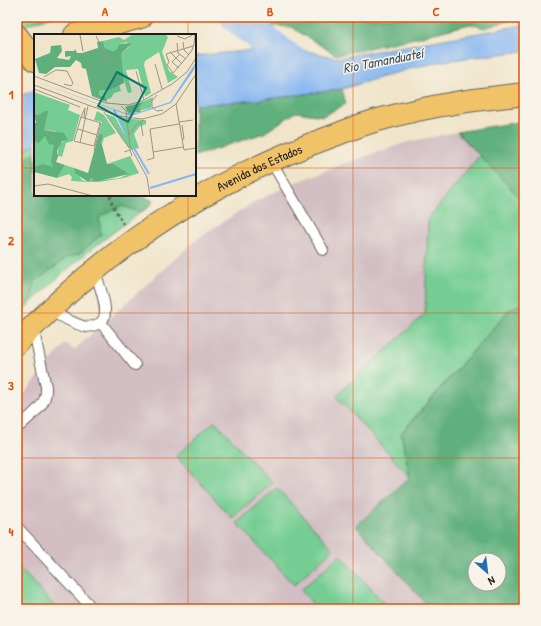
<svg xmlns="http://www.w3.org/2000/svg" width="541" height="626" font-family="'Patrick Hand',sans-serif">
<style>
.industrial{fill:#d2bec3}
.green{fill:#75cd93;stroke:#487458}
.forest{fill:#60b07d;stroke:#3e664c;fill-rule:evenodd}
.water{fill:#85b6f1;stroke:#506986}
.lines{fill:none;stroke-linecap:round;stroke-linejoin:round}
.river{stroke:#85b6f1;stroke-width:31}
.lane-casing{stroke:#666259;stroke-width:12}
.highway-casing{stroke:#666259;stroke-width:24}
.path{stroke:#666259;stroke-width:2.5;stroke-dasharray:3 3;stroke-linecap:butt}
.lane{stroke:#fff;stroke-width:10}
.highway{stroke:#f1c369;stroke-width:22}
.grid{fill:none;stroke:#de560d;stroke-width:1;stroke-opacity:0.55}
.labels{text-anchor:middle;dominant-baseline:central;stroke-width:3;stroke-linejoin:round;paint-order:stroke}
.street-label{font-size:13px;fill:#1c1c1c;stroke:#f7f3e8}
.water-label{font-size:14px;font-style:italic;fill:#415267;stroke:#f7f3e8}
.inset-river{fill:none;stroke:#85b6f1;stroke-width:2}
.inset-road{fill:none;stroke:#9b9584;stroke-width:1}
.view{fill:#0f766e;fill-opacity:0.15;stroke:#0f766e;stroke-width:2}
.inset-edge{fill:none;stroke:#1c1c1c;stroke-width:2}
.neatline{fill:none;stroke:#de560d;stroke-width:1.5}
.grid-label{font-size:13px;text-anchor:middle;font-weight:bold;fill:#de560d}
</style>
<rect width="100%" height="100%" fill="#f7f3e8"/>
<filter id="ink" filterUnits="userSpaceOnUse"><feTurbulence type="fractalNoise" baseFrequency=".025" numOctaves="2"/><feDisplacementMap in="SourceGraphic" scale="8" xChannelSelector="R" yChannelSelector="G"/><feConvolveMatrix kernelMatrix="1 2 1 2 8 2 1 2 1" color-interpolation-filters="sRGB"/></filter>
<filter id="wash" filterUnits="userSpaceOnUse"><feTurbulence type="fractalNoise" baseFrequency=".012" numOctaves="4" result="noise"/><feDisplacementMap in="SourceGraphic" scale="16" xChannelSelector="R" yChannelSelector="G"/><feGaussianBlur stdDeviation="0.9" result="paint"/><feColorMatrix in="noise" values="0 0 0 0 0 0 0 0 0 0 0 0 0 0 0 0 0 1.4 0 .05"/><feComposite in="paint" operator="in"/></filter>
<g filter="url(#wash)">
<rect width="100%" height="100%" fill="#f0e5ca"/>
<path class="industrial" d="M457,132l23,23 -52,64 -3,95 -89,82 74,81 -54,49 75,83h-374l-40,-44v-162l49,-60 8,7 113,-102 18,-15 51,-32 40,-19 56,-21 56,-19z"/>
<path class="green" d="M17,17h33l-33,11z
M35,144v51h107l11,6 -3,5c-48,33 -93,69 -133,111v-162z
M480,155l44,47v101l-15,7 -108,123 9,44 -74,-81 89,-82 3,-95z
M215,421l57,62 -40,35 -56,-62z
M277,488l56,61 -39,36 -57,-62z
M340,555l49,54h-72l-16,-19z
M17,565l40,44h-40z"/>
<path class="forest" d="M265,17h245l-2,4 -24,7 -14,-4 -55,14 -79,17 -45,-28 -20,-1 -7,-6z
M342,89l4,15 -23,12 -27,-4 -32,21 -69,23v-51l63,-5z
M524,121v81l-67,-70z
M35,153v42h107l11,6 -3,5 -9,6 -20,-6 -22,11 2,18 -22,19 -11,3 -33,25 -4,18 -11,10 -3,1v-148z
M524,303v306h-93l-75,-83 54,-49 -9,-43 108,-124zM475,560h24v24h-24z"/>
<path class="water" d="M524,25v26l-81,10 -38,9 -63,19 -84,11 -63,5v-49l79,-8 24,1 39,9z
M35,90v54l-18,11v-58z"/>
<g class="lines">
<path class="river" d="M236,17l63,50"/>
</g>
</g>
<g filter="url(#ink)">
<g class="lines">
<g class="lane-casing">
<path id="lane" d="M271,161l52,89
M49,311c10,4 27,14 37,16 4,0 8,-1 12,-3 16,-6 0,-41 -3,-53
M101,323l34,42
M17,426l4,-1c13,-13 26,-19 25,-38l-13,-60
M17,527l76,82"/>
</g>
<g class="highway-casing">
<g id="highway">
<path d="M75,35l66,-18"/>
<path d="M17,36l18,24"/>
<path id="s1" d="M17,343c87,-92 193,-163 313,-206 16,-6 32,-13 48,-17 25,-7 51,-13 77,-17 23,-4 46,-6 69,-9"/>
</g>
</g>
<path class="path" d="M110,195l2,9 11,20"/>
<use href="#lane" class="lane"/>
<use href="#highway" class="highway"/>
</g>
</g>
<path class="grid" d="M188,17v18M353,17v592M17,168h18M195,168h329M188,195v414M17,313h507M17,458h507"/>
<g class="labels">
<g class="street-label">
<text stroke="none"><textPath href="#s1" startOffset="301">Avenida dos Estados</textPath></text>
</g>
<g class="water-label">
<text transform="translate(383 60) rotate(-11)">Rio Tamanduateí</text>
</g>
</g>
<g transform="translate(34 34)">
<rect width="162" height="162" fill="#f0e5ca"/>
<path d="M99,0h32l3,3 -6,15 7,19 9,6 -10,6 -9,-31 -14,9 -1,4 7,28 -6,4 -7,-28 -12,1 6,22 -4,1 -7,-22v-17l8,-7 -2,-5 -8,2 -2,5 -4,2 -8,-3 -2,-7 16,-4 5,3zM85,50l2,7 -7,2 -3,5 -5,2 -1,-4 -6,-1 1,-5zM0,58l36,13 -2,5 12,5 -7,26 -7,2 -4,14 -5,-2 3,-12 4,-2 -3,-6 -6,-4 -11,-1v-18l-6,3 -4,-2zM119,63l-2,11 -23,5 7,-8zM63,77l7,4 12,18 -12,5 -2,6 -3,-10 3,-12 -8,-2zM72,80l9,3 10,18 -6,-17 27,2v4l-7,3 -5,7 5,14 -9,2zM11,102l10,10 -3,16 2,5 -20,1v-27zM96,122l9,17 -15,5 -25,4h-12l-16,-1 1,-4 -3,-3 -12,4 8,-13 9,3 8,12 6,2 4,-4 1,3 27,-3 8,-4 -21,-10z" fill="#75cd93"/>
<path d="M69,7l2,7 8,3 4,-2 2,-5 13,-1 -11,11 3,29 -15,7h-9l-1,5 6,1 2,6 -15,-6 -6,-27 -4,-1 -1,-5 -5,-3 -6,7h-15l-9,7 -7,-1 -4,-14 15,-6 1,-7 10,-1 1,6 -5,7 12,2 2,-4 -6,1v-6h9l1,-2 2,4h5l16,-5 -1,-6zM109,68l-4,6 2,4 -13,1 -3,-6zM11,77h3l-4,19 20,3 4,7 -6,1 -5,10v4l2,-1 -3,8 9,3 -8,13 -23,-6v-5l9,-3 10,3 -2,-6 3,-16 -5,-1 -4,-8 -6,7 -5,-2v-18h2l-2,-10 4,2zM65,100l4,1 -2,6 6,23h6l16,10 -30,7h-6l-1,-3 -4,4 -13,-9 -1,-5 14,5z" fill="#60b07d"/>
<path d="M162,28l-2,8 -23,33 -40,13 -97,-35 91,32h11l34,-11z" fill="#85b6f1"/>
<path class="inset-river" d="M80,76l12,24M100,114l15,26M116,154l46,-14"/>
<path class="inset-road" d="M46,0h22M46,1l3,16M62,2l11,21 -4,9M143,2l8,3 9,-5M149,8l1,8 5,5M143,9l1,10 8,6M159,12l-27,8 3,8 -2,3 6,8 14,-16 5,-7 2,-6 1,-9M136,18l12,12M121,30l7,25M145,34l-7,-6 8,-8M102,37l8,29M0,42l72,27 22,2 14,-4 30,-17 15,-12 9,-14M10,43l12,-7 11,1 6,12 -2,3 -7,-2M0,51l84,31 24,3 20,-5 14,-10 20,-30M0,55l46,18M123,61l-5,6v6l5,4 6,-1M142,70l8,46 12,-2M87,72l5,5 4,35 17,31 3,19M70,78l25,36M47,83l4,-9 -1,10M145,88l14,-2M107,89l2,13M44,95l19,6M95,101l8,-11 7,-4M148,105h2l-2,-14M46,109l8,-37M60,117l7,-28 -20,-6 -7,24 20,5 6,-23M90,118l6,-2 2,6M119,118l30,-5M113,126l7,-2 -4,-29 29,-5M0,152l14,-2 45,12"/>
<path class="view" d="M83,38l29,16 -18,34 -30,-16z"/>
<rect width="162" height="162" class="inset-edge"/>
</g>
<rect width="541" height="626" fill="none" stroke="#f7f3e8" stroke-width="44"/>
<g transform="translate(487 572) rotate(152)"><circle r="19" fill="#f7f3e8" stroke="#9f9d96"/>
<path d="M0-3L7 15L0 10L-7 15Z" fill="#1f6fb2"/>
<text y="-6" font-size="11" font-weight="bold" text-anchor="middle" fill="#1c1c1c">N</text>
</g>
<rect x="22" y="22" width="497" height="582" class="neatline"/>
<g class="grid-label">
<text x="105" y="16">A</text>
<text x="270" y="16">B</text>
<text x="436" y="16">C</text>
<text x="11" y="99">1</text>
<text x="11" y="245">2</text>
<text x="11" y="390">3</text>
<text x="11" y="536">4</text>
</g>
</svg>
